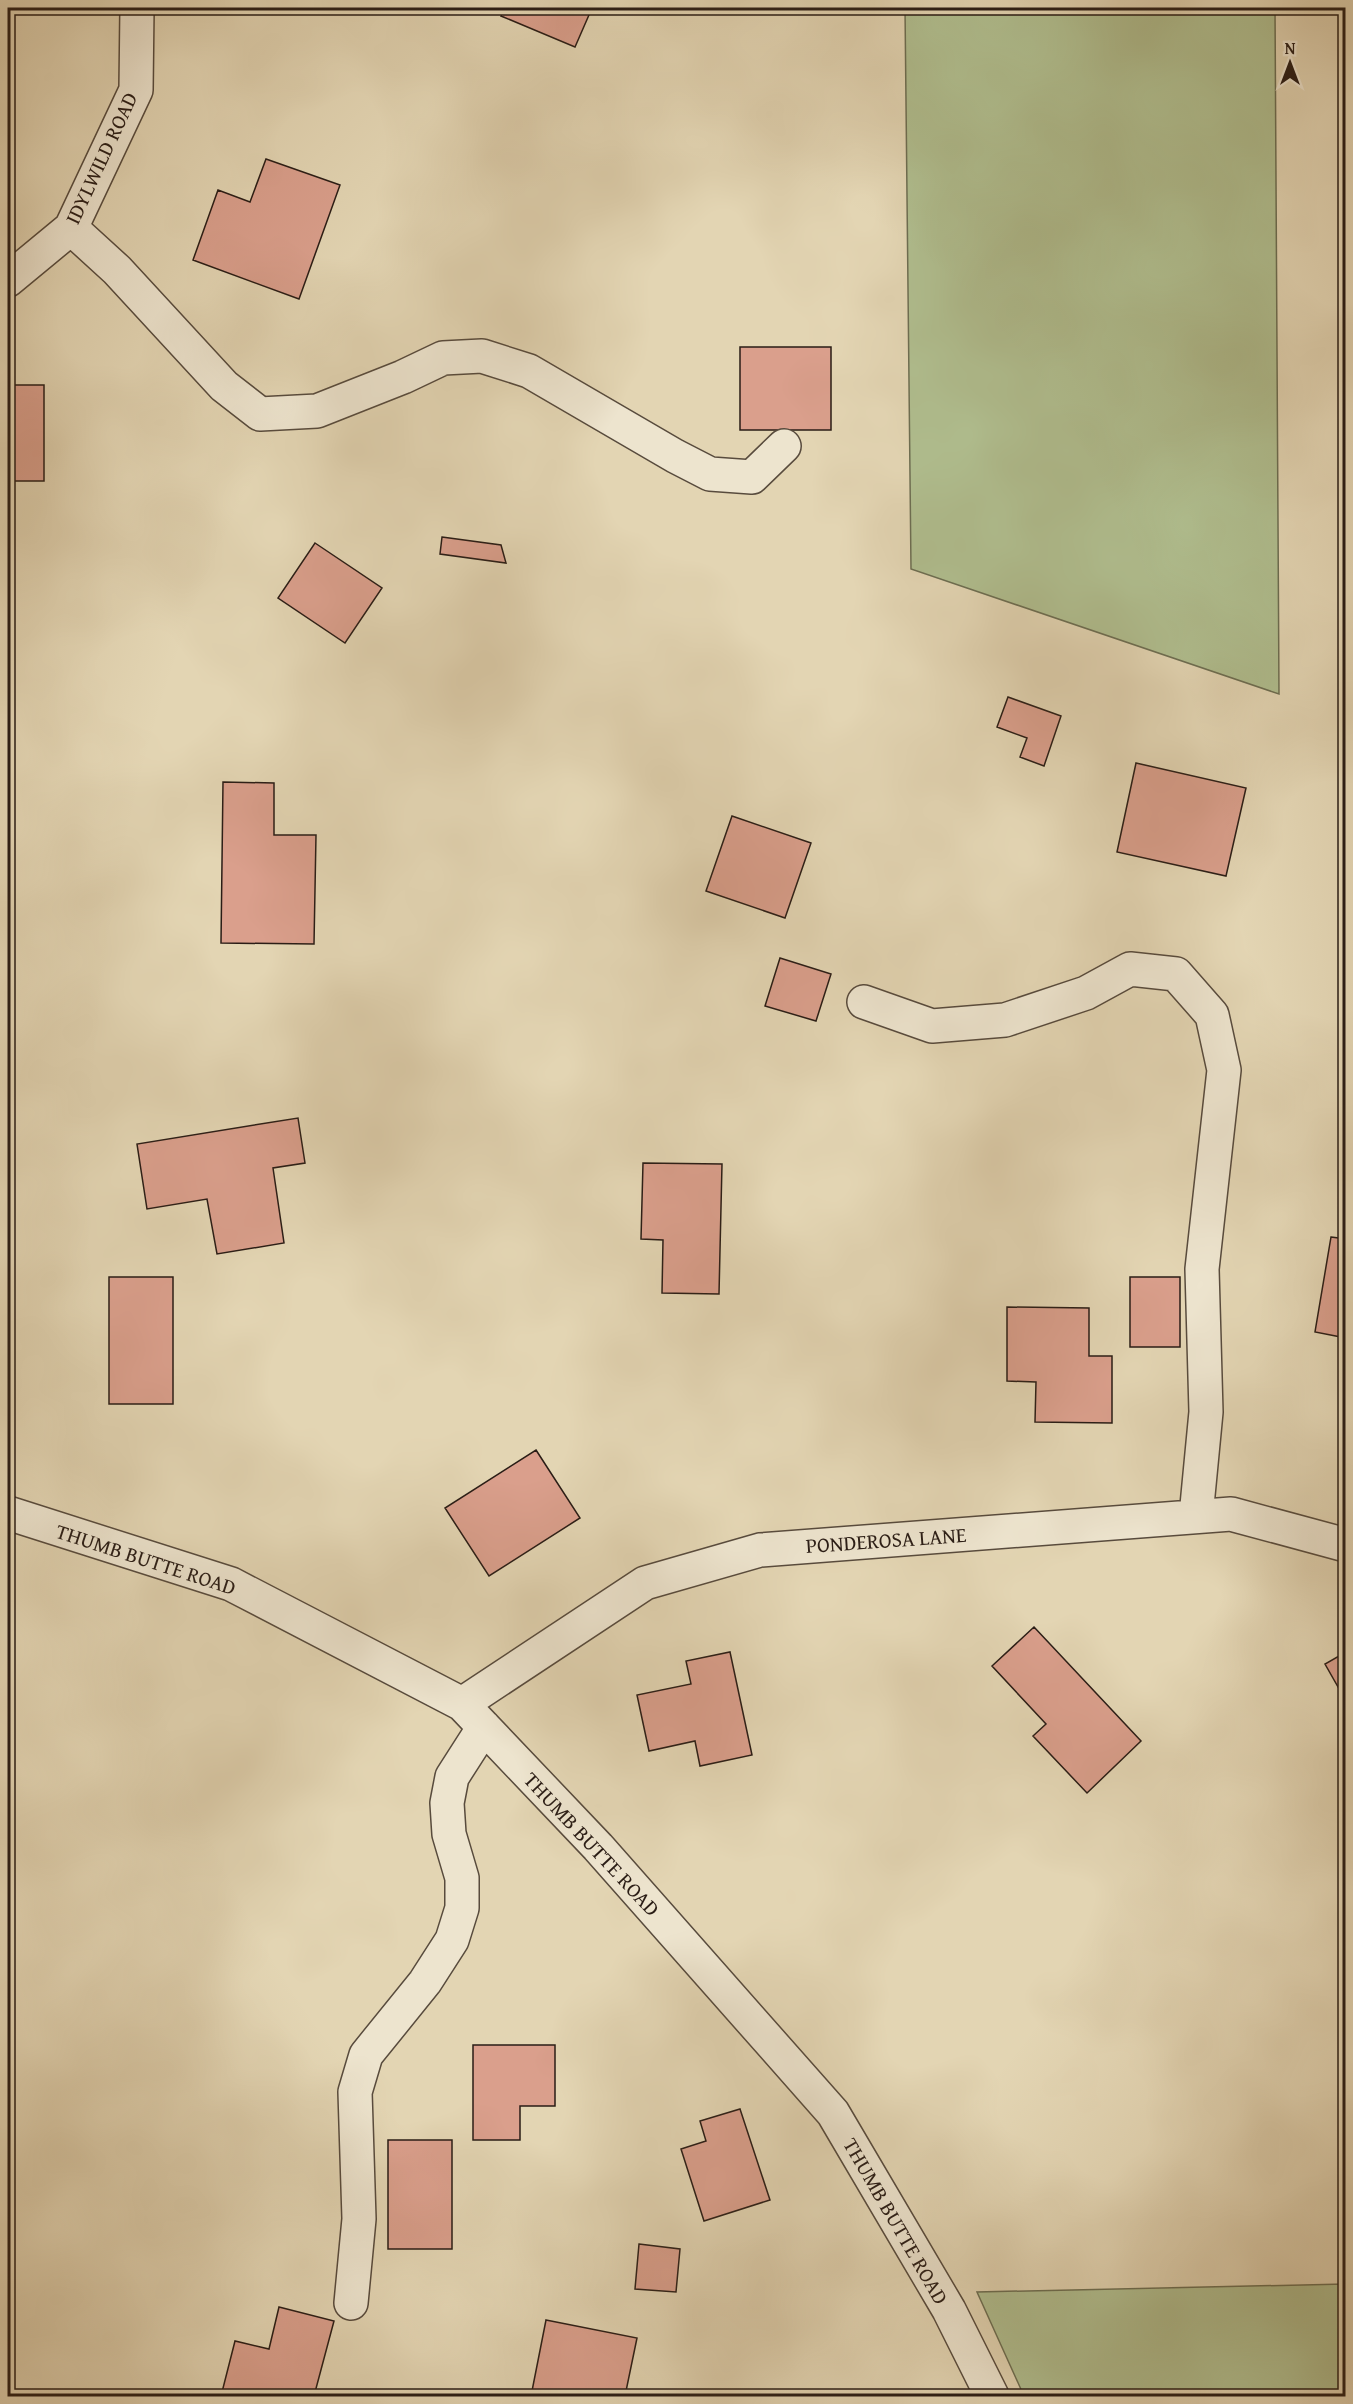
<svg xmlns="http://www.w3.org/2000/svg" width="1353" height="2404" font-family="'Gentium Book Plus',serif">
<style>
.green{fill:#b0be8f;stroke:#6d6e52;stroke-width:1.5}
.building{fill:#da9f8c;stroke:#2a1d16;stroke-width:1.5}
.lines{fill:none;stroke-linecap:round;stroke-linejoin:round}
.minor-casing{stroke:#584b3d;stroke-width:36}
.minor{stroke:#ede4ce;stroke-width:33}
.labels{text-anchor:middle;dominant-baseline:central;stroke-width:4.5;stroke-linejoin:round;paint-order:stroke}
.street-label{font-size:21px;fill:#2a1d16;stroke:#ede4ce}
</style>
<rect width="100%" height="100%" fill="#e3d5b3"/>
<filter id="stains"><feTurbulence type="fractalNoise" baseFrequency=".00333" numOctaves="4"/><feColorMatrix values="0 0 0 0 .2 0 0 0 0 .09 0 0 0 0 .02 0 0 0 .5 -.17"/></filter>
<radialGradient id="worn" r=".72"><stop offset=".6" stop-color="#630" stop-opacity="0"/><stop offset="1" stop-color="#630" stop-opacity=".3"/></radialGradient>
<path class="green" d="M905,8h370l4,686 -368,-125z
M1345,2284v112h-321l-47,-104z"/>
<path class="building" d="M505,8h87l-17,39 -74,-31z
M266,159l74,26 -41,114 -106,-39 25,-70 32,12z
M740,347h91v83h-91z
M8,385h36v96h-36z
M442,537l59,8 5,18 -66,-9z
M315,543l67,45 -37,55 -67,-45z
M1008,697l53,19 -17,50 -24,-9 7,-19 -30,-11z
M1136,763l110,25 -20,88 -109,-24z
M223,782l51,1v52h42l-2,109 -93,-1z
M732,816l79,27 -26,75 -79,-27z
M780,958l51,16 -15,47 -51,-15z
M298,1118l7,45 -32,5 11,75 -67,11 -10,-55 -60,10 -10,-65z
M643,1163l79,1 -3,130 -57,-1 1,-53 -22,-1z
M1331,1237l15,2v99l-31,-6z
M109,1277h64v127h-64z
M1130,1277h50v70h-50z
M1007,1307l82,1v48h23v67l-77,-1 1,-40 -29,-1z
M536,1450l44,68 -91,58 -44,-68z
M1034,1627l107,114 -54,52 -54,-57 13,-12 -54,-58z
M730,1652l22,103 -52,11 -5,-25 -46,10 -12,-56 54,-11 -5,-23z
M1346,1652v49l-21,-37z
M473,2045h82v61h-35v34h-47z
M740,2109l30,91 -66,21 -23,-72 25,-8 -6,-20z
M388,2140h64v109h-64z
M639,2244l41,5 -4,43 -41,-3z
M279,2307l55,14 -20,75h-93l14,-55 34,8z
M546,2320l91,18 -12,58h-94z"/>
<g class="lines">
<g class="minor-casing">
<path id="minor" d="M71,228l46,42 107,116 36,28 57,-3 86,-34 40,-19 39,-2 47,15 146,85 35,18 42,3 32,-31
M8,280l63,-52 65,-138 1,-82
M864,1002l68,24 73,-6 81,-27 44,-24 46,5 36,41 12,55 -22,199 4,143 -10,104
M8,1513l223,71 231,120 136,143 235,266 116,197 43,86
M462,1704l183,-121 115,-33 471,-36 115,31
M351,2303l8,-84 -4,-127 11,-37 59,-73 27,-42 10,-32v-30l-13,-44 -2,-31 5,-26 32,-50"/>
</g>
<use href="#minor" class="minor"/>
</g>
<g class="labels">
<g class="street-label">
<text transform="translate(101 158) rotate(-65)">IDYLWILD ROAD</text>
<text transform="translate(886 1540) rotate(-4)">PONDEROSA LANE</text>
<text transform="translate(146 1559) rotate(18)">THUMB BUTTE ROAD</text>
<text transform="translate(592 1844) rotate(47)">THUMB BUTTE ROAD</text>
<text transform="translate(896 2221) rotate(60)">THUMB BUTTE ROAD</text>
</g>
</g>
<rect width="1353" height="2404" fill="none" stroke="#e3d5b3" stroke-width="30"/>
<rect x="9" y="9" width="1335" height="2386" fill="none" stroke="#2a1d16" stroke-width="3"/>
<rect x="15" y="15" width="1323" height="2374" fill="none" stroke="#2a1d16" stroke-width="1.5"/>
<g transform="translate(1290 63)" stroke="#ede4ce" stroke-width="4.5" paint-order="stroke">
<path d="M0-4.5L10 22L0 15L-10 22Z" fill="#2a1d16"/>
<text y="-9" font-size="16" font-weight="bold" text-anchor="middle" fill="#2a1d16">N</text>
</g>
<rect width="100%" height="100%" filter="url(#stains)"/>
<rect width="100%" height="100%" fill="url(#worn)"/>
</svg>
